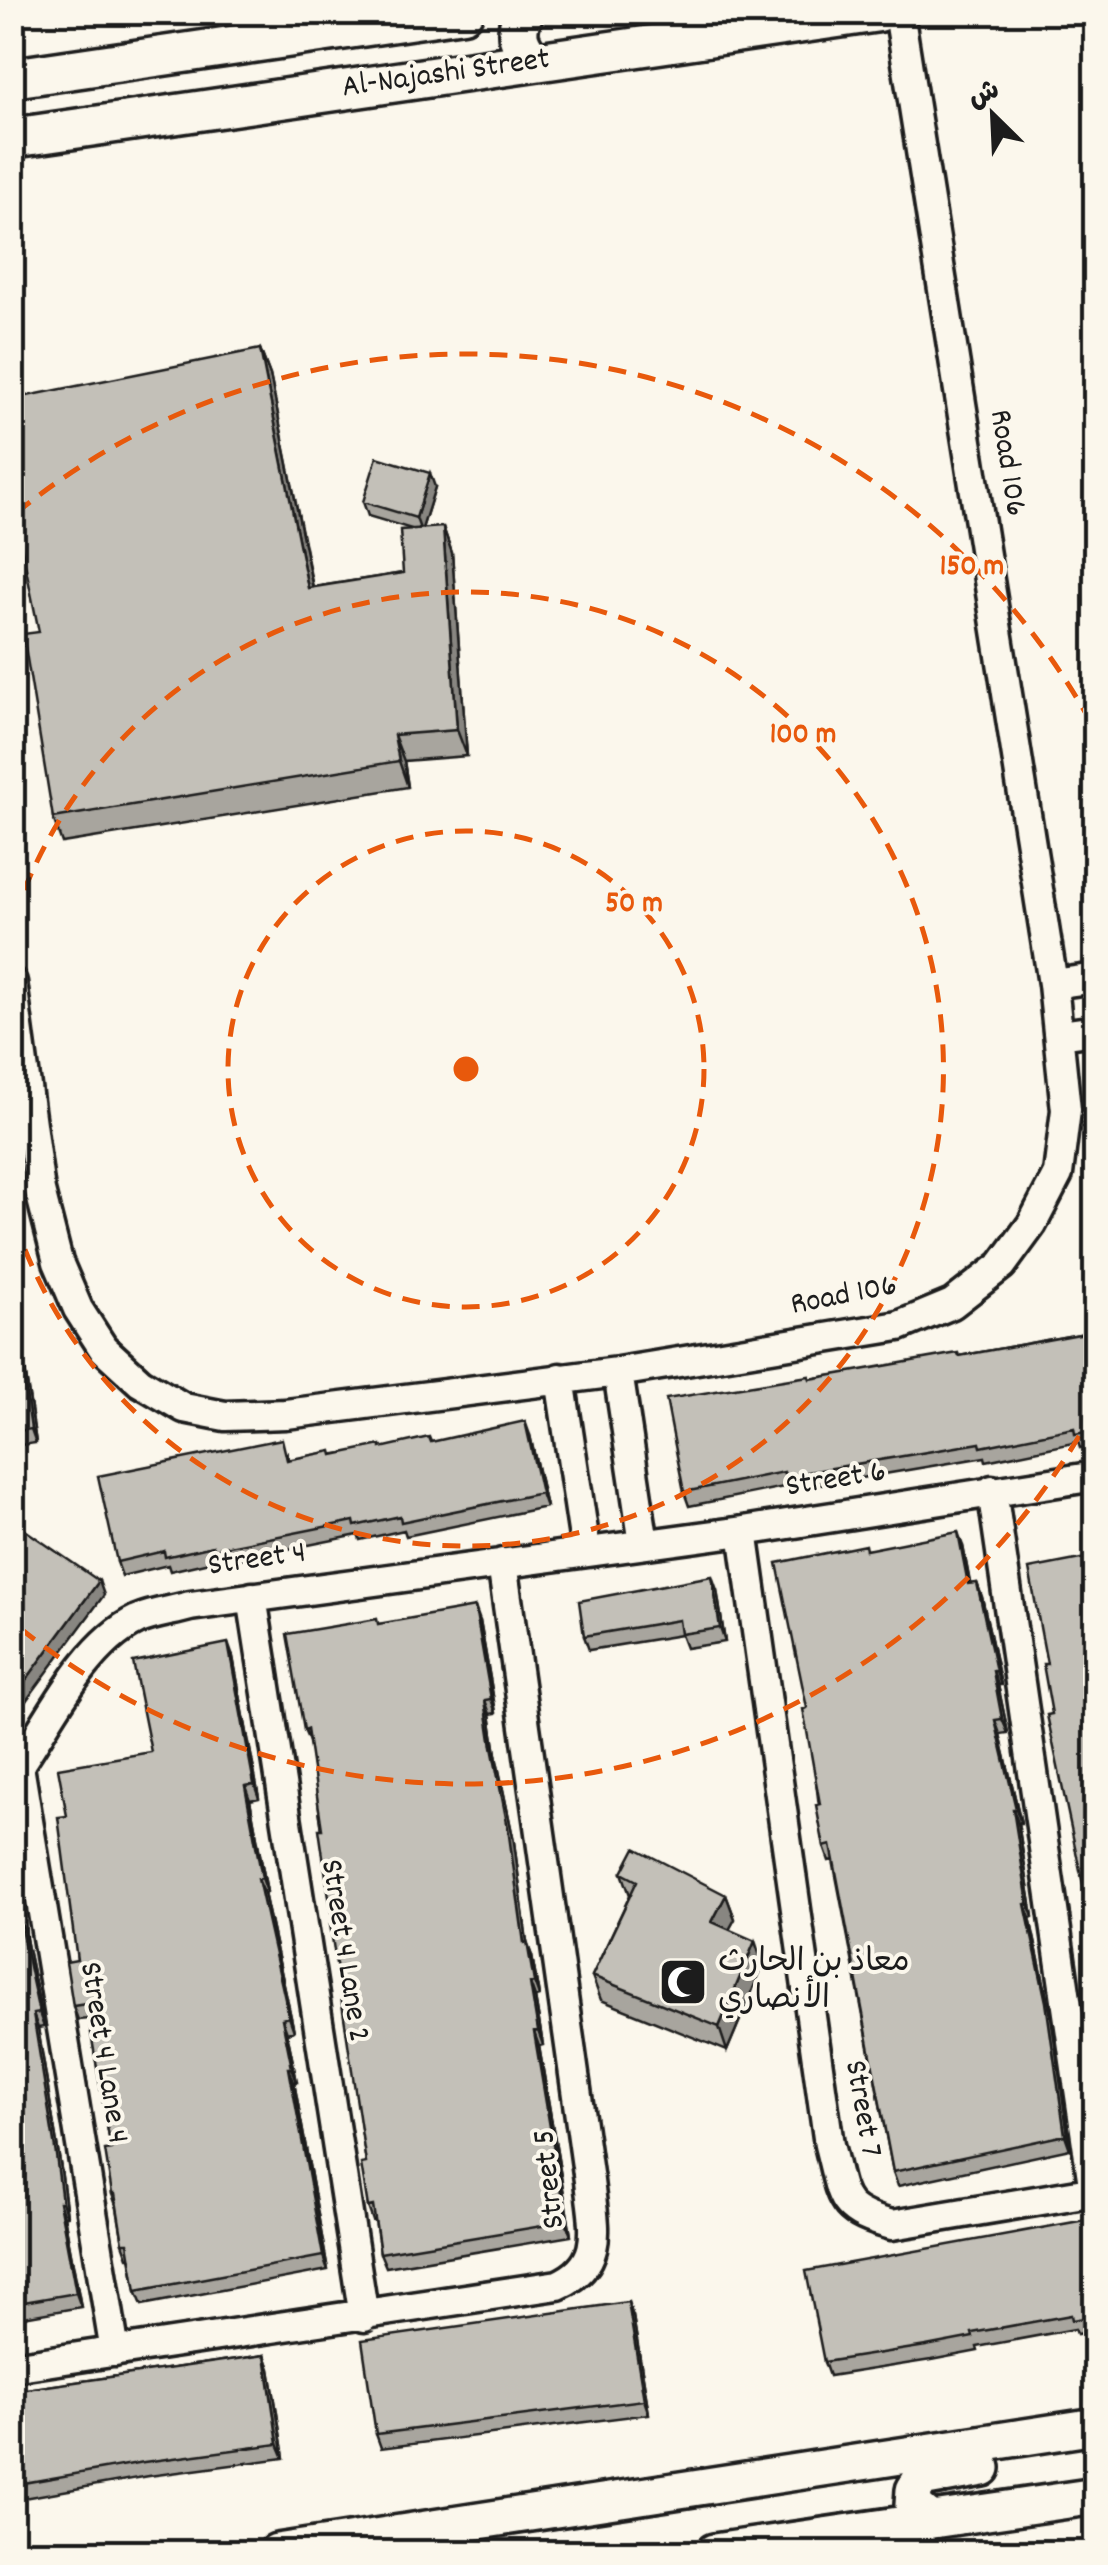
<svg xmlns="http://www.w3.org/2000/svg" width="1108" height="2565" font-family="Dekko,'Playpen Sans Arabic',sans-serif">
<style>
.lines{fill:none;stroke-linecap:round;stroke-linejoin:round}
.minor-casing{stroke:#1c1c1c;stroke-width:35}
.tertiary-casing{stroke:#1c1c1c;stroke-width:42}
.secondary-casing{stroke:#1c1c1c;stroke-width:45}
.minor{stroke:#fbf7ec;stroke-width:28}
.tertiary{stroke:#fbf7ec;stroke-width:35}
.secondary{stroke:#fbf7ec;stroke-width:38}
.wall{fill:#a8a59e;stroke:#1c1c1c;stroke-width:2.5}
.shaded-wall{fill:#888681;stroke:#1c1c1c;stroke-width:2.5}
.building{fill:#c3c0b8;stroke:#1c1c1c;stroke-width:2.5}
.ring{fill:none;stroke:#e8590c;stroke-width:5;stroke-dasharray:18 12}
.labels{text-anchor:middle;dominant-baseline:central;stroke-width:8;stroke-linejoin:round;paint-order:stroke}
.street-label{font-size:32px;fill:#1c1c1c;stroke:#fbf7ec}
.poi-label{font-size:32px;fill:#1c1c1c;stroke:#fbf7ec;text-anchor:start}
.centre{fill:#e8590c;stroke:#fbf7ec;stroke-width:5}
.ring-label{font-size:30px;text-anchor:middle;font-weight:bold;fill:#e8590c;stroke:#fbf7ec;stroke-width:8;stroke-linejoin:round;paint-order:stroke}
</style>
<rect width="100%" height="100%" fill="#fbf7ec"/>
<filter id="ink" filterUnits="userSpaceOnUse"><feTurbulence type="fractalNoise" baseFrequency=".01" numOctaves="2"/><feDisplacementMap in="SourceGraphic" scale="20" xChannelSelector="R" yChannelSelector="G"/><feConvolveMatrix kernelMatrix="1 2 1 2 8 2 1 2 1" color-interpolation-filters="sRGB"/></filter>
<g filter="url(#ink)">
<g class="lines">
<g class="minor-casing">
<path id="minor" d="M12,982l28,209 18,71 20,47 25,39 37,34 44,26 41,8 61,-2 332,-42 281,-46 53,-22 50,-39 30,-41 26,-50 8,-64 -13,-126 -154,-972
M1053,984l43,-6
M1060,1035l36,-5
M618,1372l26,172
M560,1378l26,173
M992,1490l102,702
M743,1531l86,614c14,52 7,65 63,80l204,-34
M252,1597l112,720
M19,1766l96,586
M12,1775c35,-48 70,-129 125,-155 16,-7 36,-9 53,-14l553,-75 353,-55
M12,2367l546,-82c48,-21 36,-59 31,-104l-87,-618"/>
</g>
<g class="tertiary-casing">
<path id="tertiary" d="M930,2519l-17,-14 1,-15 7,-11 61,-11
M277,2552l819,-126
M714,2552l382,-56"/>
</g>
<g class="secondary-casing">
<path id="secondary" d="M524,12c-11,22 -5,33 10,50
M12,78l451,-66
M12,138l867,-126"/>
</g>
<use href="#minor" class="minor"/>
<use href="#tertiary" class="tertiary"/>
<use href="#secondary" class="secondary"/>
</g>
<path class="wall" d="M260,349l10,26 43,212 90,-14 9,-44 -44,-13 -5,-14 72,-15 -13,42 21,-2 9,26 15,203 -63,5 4,26 -346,56 -9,-25 -14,-186z
M12,1282l24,161 -24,3z
M1096,1331v114l-16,3 -2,-6 -92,19 -1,-4 -195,33 -1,-4 -100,20 -5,-14 126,-113 149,-23z
M530,1435l16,72 -140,29 -2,-6 -44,10 -2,-5 -139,28 -1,-3 -48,11 -2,-6 -46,11 -5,-14 170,-109 2,7 142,-18z
M963,1546l7,38 7,-1 5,14 19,88h-3l10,48 -8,1 21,89h-3l15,94 -3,1 21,98 19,133 -172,37 -5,-14 -60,-312 -4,1 -5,-14 -17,-139 60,-158z
M717,1590l8,52 -39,6 -5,-13 -92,15 -5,-14z
M480,1621l16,92 -6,1 7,47 17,81 13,101 5,13 7,40 -4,1 8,48 -4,1 32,190 -185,31 -6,-14 -5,-32h-2l-5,-14 -2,-44 -33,-239 -11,-95 -12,-85 -6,-14 74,-106z
M233,1657l26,141 -9,2 17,92 -3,1 30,138 -7,2 10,49h-3l34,188 -186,35 -6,-14 -6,-34h-2l-5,-14 -6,-35 -5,-14 -1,-45 -22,-130 -11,1 -5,-14 4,-46 -10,-144 84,-64z
M622,1873l104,22 9,24 -6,11 34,35 -36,86 -126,-51 -9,-24 38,-81z
M12,1916l12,13 20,98 -6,1 23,141 6,47h-3l17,91 -69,12z
M1096,2218v113l-19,3 -2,-5 -98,18 1,4 -47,9 -102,16 -5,-14z
M633,2316l16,98 -268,34 -5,-14z
M265,2355l5,14 14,89 -135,18 -137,24v-109z"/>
<path class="shaded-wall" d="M260,349l10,26 48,239 -10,-26z
M430,473l5,14 -14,45 -5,-14z
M443,527l9,26 15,203 -10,-26z
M394,735l10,26 4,26 -9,-26z
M12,1282l24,161 -5,-14 -19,-127z
M525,1421l5,14 16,72 -5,-14z
M958,1532l5,14 10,52 -5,-14z
M712,1576l5,14 8,52 -5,-14z
M99,1581l5,14 -92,125v-21z
M977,1583l5,14 19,88 -5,-14z
M475,1607l5,14 16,92 -5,-14z
M228,1643l5,14 26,141 -5,-14z
M993,1671l5,14 10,48 -6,-14z
M485,1700l5,14 7,47 17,81 15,115 -5,-14z
M995,1720l5,14 21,89 -5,-14z
M245,1786l5,14 17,92 -5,-14z
M1013,1809l5,14 15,94 -5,-14z
M258,1879l6,14 30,138 -5,-14z
M726,1895l9,24 -15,27 -8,-24z
M1025,1904l5,14 21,98 19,133 -5,-14z
M18,1915l6,14 20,98 -5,-14z
M755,1941l8,24 -36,86 -8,-24z
M527,1942l5,14 7,40 -5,-14z
M530,1983l5,14 8,48 -5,-14z
M33,2014l5,14 23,141 6,47 -5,-14z
M282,2019l5,14 10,49 -5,-14z
M534,2032l5,14 32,190 -5,-14z
M289,2068l5,14 34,188 -5,-14z
M59,2202l5,14 17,91 -5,-14z
M628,2302l5,14 16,98 -5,-14z
M265,2355l5,14 14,89 -6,-14z"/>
<path class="building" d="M260,349l48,239 95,-15 -3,-43 43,-3 14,203 -63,5 5,26 -346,57 -30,-184 16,-2 -27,-132v-101z
M377,457l53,16 -14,45 -53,-16z
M12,1302l19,127 -19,3z
M1096,1331v99l-21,4 -1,-6 -93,19 -1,-4 -195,33 -1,-4 -100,20 -18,-93 143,-23 1,3 148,-26 1,3z
M525,1421l16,72 -140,29 -1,-6 -45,10 -1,-5 -140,28 -1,-3 -48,11 -1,-6 -47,11 -19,-86 184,-37 5,21 45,-9 1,4 48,-10v3l48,-11 2,5z
M12,1521l87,60 -87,118z
M958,1532l10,52 9,-1 19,88h-3l9,48 -7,1 21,89h-3l15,94 -3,1 21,98 19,133 -172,37 -62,-327 -7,2 -8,-42 4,-1 -17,-95 4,-1 -30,-145 88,-18 1,5z
M1096,1556v422l-13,-74 4,-1 -40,-188 5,-1 -9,-50h4l-18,-95z
M712,1576l8,52 -39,6 -2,-14 -95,16 -5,-35z
M475,1607l16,92 -6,1 7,47 16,81 16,115 3,-1 7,40 -4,1 8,48 -4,1 32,190 -186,31 -7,-47 -5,1 -7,-43 5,-1 -36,-239h3l-14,-95h3l-15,-100 -3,1 -17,-96 90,-15 1,5z
M228,1643l26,141 -9,2 17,92 -4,1 31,138 -7,2 10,49h-3l34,188 -187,35 -8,-48h-5l-8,-49h-3l-7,-44 6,-1 -25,-145 -13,2 -7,-44 11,-2 -19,-143 9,-1 -9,-48 93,-16 -18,-90z
M635,1848l91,47 -14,27 43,19 -36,86 -127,-51 45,-95 -15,-8z
M18,1915l21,98 -6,1 23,141 6,47h-3l17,91 -64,11v-388z
M1096,2218v98l-24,4 -1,-5 -99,18 1,4 -47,9 -102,16 -18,-91z
M628,2302l16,98 -268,34 -14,-94z
M265,2355l13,89 -134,18 -132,23v-94z"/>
</g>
<g class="ring">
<circle cx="466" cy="1069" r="238"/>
<path d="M14 918A477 477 0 1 1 14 1220"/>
<path d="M1094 1410A715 715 0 0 1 16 1625M16 513A715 715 0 0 1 1094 728"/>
</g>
<defs>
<g id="mosque-square" transform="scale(2.5)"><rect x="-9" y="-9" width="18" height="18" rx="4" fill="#1c1c1c" stroke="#fbf7ec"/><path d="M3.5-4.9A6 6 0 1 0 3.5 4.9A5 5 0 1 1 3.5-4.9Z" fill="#fff"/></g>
</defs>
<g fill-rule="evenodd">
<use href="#mosque-square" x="683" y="1982"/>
</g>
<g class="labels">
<g class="street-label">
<text transform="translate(446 75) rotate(-8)">Al-Najashi Street</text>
<text transform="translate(1006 463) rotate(81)">Road 106</text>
<text transform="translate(844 1297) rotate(-11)">Road 106</text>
<text transform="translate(836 1481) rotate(-9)">Street 6</text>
<text transform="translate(257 1561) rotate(-8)">Street 4</text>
<text transform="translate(343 1951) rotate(81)">Street 4 Lane 2</text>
<text transform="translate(102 2053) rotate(81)">Street 4 Lane 4</text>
<text transform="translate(861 2109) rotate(80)">Street 7</text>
<text transform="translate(551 2179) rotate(-96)">Street 5</text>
</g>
<g class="poi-label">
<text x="718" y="1964">معاذ بن الحارث<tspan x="718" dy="37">الأنصاري</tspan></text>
</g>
</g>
<circle cx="466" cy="1069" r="15" class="centre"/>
<g class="ring-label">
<text x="972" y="574">150 m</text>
<text x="803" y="742">100 m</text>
<text x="634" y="911">50 m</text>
</g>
<rect width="1108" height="2565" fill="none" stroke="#fbf7ec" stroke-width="50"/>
<rect x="25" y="25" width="1058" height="2515" fill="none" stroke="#1c1c1c" stroke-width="4" filter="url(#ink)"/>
<g transform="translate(993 115) rotate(336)" stroke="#fbf7ec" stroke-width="8" paint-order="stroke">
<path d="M0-8L18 38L0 25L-18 38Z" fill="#1c1c1c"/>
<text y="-15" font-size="28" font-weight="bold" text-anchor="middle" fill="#1c1c1c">ش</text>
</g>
</svg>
